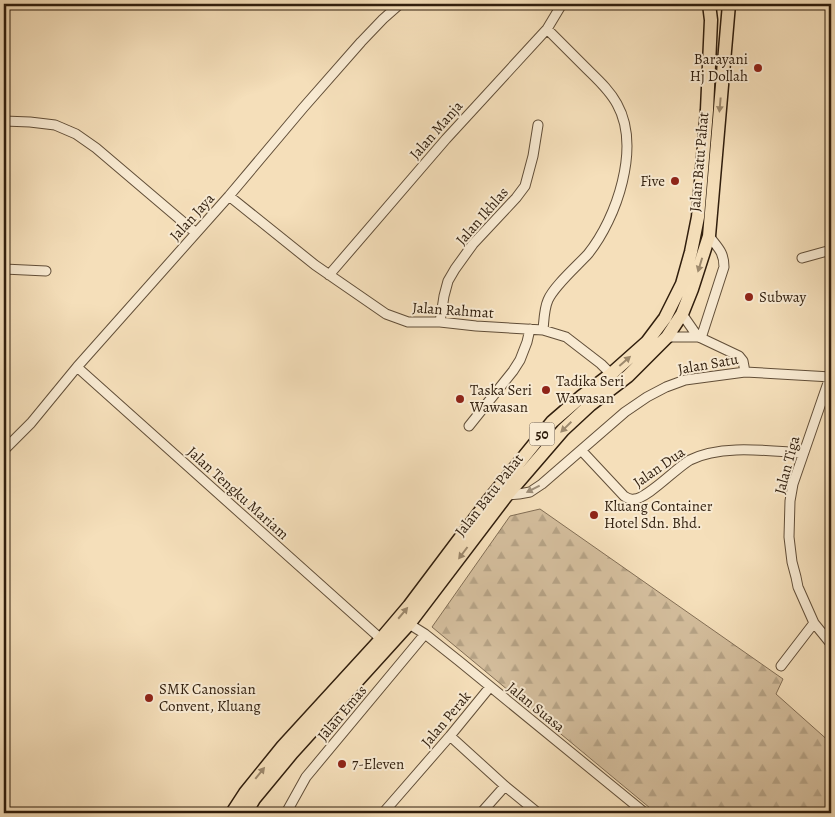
<svg xmlns="http://www.w3.org/2000/svg" width="835" height="817" font-family="Alegreya,serif">
<style>
.forest{fill:url(#forest-firs);stroke:#826e55}
.lines{fill:none;stroke-linecap:round;stroke-linejoin:round}
.minor-casing{stroke:#614e38;stroke-width:11}
.highway-casing{stroke:#301e0d;stroke-width:15}
.minor{stroke:#f8ead2;stroke-width:9}
.highway{stroke:#f5dfba;stroke-width:12}
.oneway{fill:#9c886c}
.oneway2{fill:#9e8e79}
.poi-dot{fill:#8f2418;stroke:#f8ead2;stroke-width:2}
.labels{text-anchor:middle;dominant-baseline:central;stroke-width:4;stroke-linejoin:round;paint-order:stroke}
.shield{fill:#f8ead2;stroke:#6c5b48;stroke-width:1}
.shield-label{font-size:14px;font-weight:bold;fill:#301e0d}
.poi-label{font-size:15px;fill:#301e0d;stroke:#f8ead2;text-anchor:start}
.street-label{font-size:15px;fill:#301e0d;stroke:#f8ead2}
</style>
<defs>
<pattern id="forest-firs" width="22" height="20" patternUnits="userSpaceOnUse" patternTransform="scale(1.25)"><rect width="22" height="20" fill="#d4be9d"/><path d="M5 1l3.5 6h-7zM16 11l3.5 6h-7z" fill="#b6a386"/></pattern>
</defs>
<rect width="100%" height="100%" fill="#f5dfba"/>
<filter id="stains"><feTurbulence type="fractalNoise" baseFrequency=".004" numOctaves="4"/><feColorMatrix values="0 0 0 0 .2 0 0 0 0 .09 0 0 0 0 .02 0 0 0 .5 -.17"/></filter>
<radialGradient id="worn" r=".72"><stop offset=".6" stop-color="#630" stop-opacity="0"/><stop offset="1" stop-color="#630" stop-opacity=".3"/></radialGradient>
<path class="forest" d="M540,509l243,170 -7,15 55,49v70h-175l-224,-186 78,-111z"/>
<g class="lines">
<g class="minor-casing">
<path id="minor" d="M4,121l26,1 25,3 21,9 20,14 100,85
M229,196l86,69 71,49 22,8h32l36,4 67,4 23,7 35,27 10,10
M802,258l29,-8
M4,269l42,2
M329,275l117,-136 101,-110 15,-25
M682,314l16,23
M440,322l4,-26 4,-15 7,-12 18,-25 43,-46 9,-12 8,-30 5,-31
M543,330c1,-10 1,-21 5,-30 6,-14 29,-34 40,-46 29,-36 53,-107 29,-150 -8,-15 -21,-26 -32,-37 -13,-13 -25,-25 -38,-38
M667,337h31l3,1 38,18 4,5 2,11
M701,338l23,-71c0,-15 -6,-19 -15,-31
M77,367l304,272
M830,377l-37,107 -3,17 -1,36 3,25 4,15 2,10 16,36 17,21
M469,426l44,-55 7,-11 7,-18 3,-13
M4,450l27,-27 46,-56 152,-171 74,-88 58,-66 22,-23 17,-15
M581,450l43,46c3,2 6,4 10,3 13,0 42,-31 56,-39 31,-16 79,-9 113,-7
M507,495l12,-1 11,-2 12,-8 53,-46 30,-26 22,-15 19,-10 19,-7 60,-8 86,5
M409,624l16,10 34,27 186,152
M781,666l33,-43
M450,736l55,50 33,27
M286,813l20,-36 119,-143
M383,813l67,-77 40,-49
M481,813l24,-27"/>
</g>
<g class="highway-casing">
<path id="highway" d="M232,813l13,-20 38,-47 98,-107 28,-33 79,-105 64,-79 30,-26 29,-22 36,-32 18,-24 17,-34 9,-32 7,-35 9,-107 4,-90 -2,-16
M246,813l8,-14 38,-46 117,-129 98,-129 56,-65 27,-25 38,-29 39,-39 15,-23 10,-25 17,-53 20,-232"/>
</g>
<use href="#minor" class="minor"/>
<use href="#highway" class="highway"/>
</g>
<defs><path id="oneway-solid" d="M-6-.8H1V-3.2L6.5 0L1 3.2V.8H-6Z" transform="scale(1.25)"/></defs>
<g class="oneway">
<use href="#oneway-solid" transform="translate(720 105) rotate(95)"/>
<use href="#oneway-solid" transform="translate(700 265) rotate(107)"/>
<use href="#oneway-solid" transform="translate(625 361) rotate(-41)"/>
<use href="#oneway-solid" transform="translate(566 427) rotate(136)"/>
<use href="#oneway-solid" transform="translate(463 553) rotate(127)"/>
<use href="#oneway-solid" transform="translate(403 613) rotate(-50)"/>
<use href="#oneway-solid" transform="translate(260 773) rotate(-51)"/>
</g>
<use class="oneway2" href="#oneway-solid" transform="translate(533 489) rotate(153)"/>
<g class="poi-dot">
<circle cx="758" cy="68" r="5"/>
<circle cx="675" cy="181" r="5"/>
<circle cx="749" cy="297" r="5"/>
<circle cx="546" cy="390" r="5"/>
<circle cx="460" cy="399" r="5"/>
<circle cx="594" cy="515" r="5"/>
<circle cx="149" cy="698" r="5"/>
<circle cx="342" cy="764" r="5"/>
</g>
<g class="labels">
<rect class="shield" x="529.5" y="422.5" width="25" height="23" rx="4"/>
<g class="shield-label">
<text x="542" y="434">50</text>
</g>
<g class="poi-label">
<text x="748" y="59" text-anchor="end">Barayani<tspan x="748" dy="17">Hj Dollah</tspan></text>
<text x="665" y="181" text-anchor="end">Five</text>
<text x="759" y="297">Subway</text>
<text x="556" y="381">Tadika Seri<tspan x="556" dy="17">Wawasan</tspan></text>
<text x="470" y="390">Taska Seri<tspan x="470" dy="17">Wawasan</tspan></text>
<text x="604" y="506">Kluang Container<tspan x="604" dy="17">Hotel Sdn. Bhd.</tspan></text>
<text x="159" y="689">SMK Canossian<tspan x="159" dy="17">Convent, Kluang</tspan></text>
<text x="352" y="764">7-Eleven</text>
</g>
<g class="street-label">
<text transform="translate(436 130) rotate(-49)">Jalan Manja</text>
<text transform="translate(699 162) rotate(-85)">Jalan Batu Pahat</text>
<text transform="translate(482 216) rotate(-49)">Jalan Ikhlas</text>
<text transform="translate(192 217) rotate(-48)">Jalan Jaya</text>
<text transform="translate(453 310) rotate(4)">Jalan Rahmat</text>
<text transform="translate(708 364) rotate(-10)">Jalan Satu</text>
<text transform="translate(787 465) rotate(-75)">Jalan Tiga</text>
<text transform="translate(659 467) rotate(-35)">Jalan Dua</text>
<text transform="translate(238 493) rotate(42)">Jalan Tengku Mariam</text>
<text transform="translate(489 495) rotate(-52)">Jalan Batu Pahat</text>
<text transform="translate(536 707) rotate(39)">Jalan Suasa</text>
<text transform="translate(342 713) rotate(-50)">Jalan Emas</text>
<text transform="translate(446 719) rotate(-50)">Jalan Perak</text>
</g>
</g>
<rect width="835" height="817" fill="none" stroke="#f5dfba" stroke-width="20"/>
<rect x="5" y="5" width="825" height="807" fill="none" stroke="#301e0d" stroke-width="2.5"/>
<rect x="10" y="10" width="815" height="797" fill="none" stroke="#301e0d"/>
<rect width="100%" height="100%" filter="url(#stains)"/>
<rect width="100%" height="100%" fill="url(#worn)"/>
</svg>
